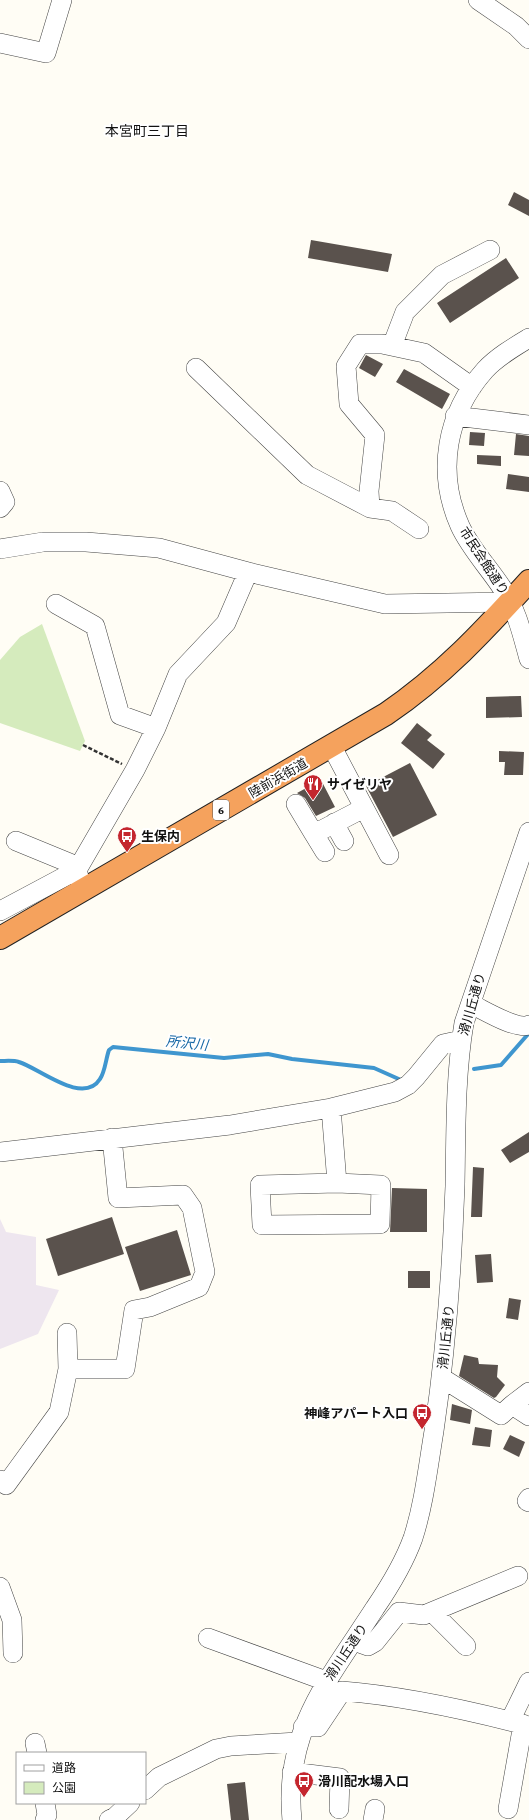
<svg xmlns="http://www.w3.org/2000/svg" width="529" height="1820" font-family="'Crimson Pro','Noto Sans JP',serif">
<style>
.industrial{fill:#eee6ef}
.park{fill:#d5ebbd}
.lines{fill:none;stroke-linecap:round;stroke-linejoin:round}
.stream{stroke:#3f96cf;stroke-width:4}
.building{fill:#5a524d}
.minor-casing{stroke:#444;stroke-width:20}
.highway-casing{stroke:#222;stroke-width:24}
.path{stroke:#333;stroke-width:2.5;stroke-dasharray:4 2;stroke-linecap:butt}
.minor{stroke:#fff;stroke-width:19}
.highway{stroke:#f5a25d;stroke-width:22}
.labels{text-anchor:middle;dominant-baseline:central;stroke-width:4;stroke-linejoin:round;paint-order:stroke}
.shield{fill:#fff;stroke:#585858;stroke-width:1}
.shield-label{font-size:12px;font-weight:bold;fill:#111}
.street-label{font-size:13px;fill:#111;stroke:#fff}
.poi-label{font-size:13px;font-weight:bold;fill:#111;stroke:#fff;text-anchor:start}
.neighbourhood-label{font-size:14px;fill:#111;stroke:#fff}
.water-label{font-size:14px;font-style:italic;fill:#1768a6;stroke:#fff}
</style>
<rect width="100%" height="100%" fill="#fffdf5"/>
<path class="industrial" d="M0,1219l6,13 30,5v48l23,5 -21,44 -38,15z"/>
<path class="park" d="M42,624l43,117 -5,10 -80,-28v-63l20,-23z"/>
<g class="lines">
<path class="stream" d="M0,1061c6,0 13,-1 19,1 20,6 64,44 81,17 5,-7 6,-21 9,-29l4,-3 111,11 44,-4 24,5 82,9 27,12
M474,1069l27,-4 28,-32"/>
</g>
<path class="building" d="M514,192l15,8v16l-21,-11z
M311,240l81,14 -4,18 -80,-14z
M506,258l13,20 -69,45 -13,-20z
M366,355l17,9 -8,13 -16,-9z
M404,369l46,25 -8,15 -46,-27z
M470,432l15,1 -1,13 -15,-1z
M516,434l13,2v20l-15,-1z
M477,455l24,1v10l-24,-2z
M508,474l21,3v15l-23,-3z
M521,696l1,21 -36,1v-21z
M417,723l15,12 -5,5 18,14 -12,15 -32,-26z
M499,751l25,1 -1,23h-19l1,-13h-6z
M410,763l27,52 -44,22 -27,-51z
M321,780l14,27 -19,9 -11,-18 -8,-5z
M529,1132v20l-19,11 -9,-13z
M473,1167l11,1 -2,49h-11z
M392,1188l35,1v43h-37z
M112,1217l12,37 -66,22 -12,-37z
M177,1230l14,45 -51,16 -15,-44z
M491,1254l2,28 -16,1 -2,-28z
M408,1271h22v17h-22z
M509,1298l12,2 -3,20 -12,-2z
M464,1355l14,3 1,6 19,1 -1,12 8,8 -9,12 -2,1 -35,-22z
M452,1404l20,6 -2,14 -20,-4z
M475,1427l17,3 -2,17 -18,-2z
M510,1435l15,7 -6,15 -16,-8z
M245,1782l4,38h-18l-4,-36z"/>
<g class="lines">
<g class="minor-casing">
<path id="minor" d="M478,0l38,26 13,13
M0,43l46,10 16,-53
M529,338c-15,9 -32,19 -44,32 -39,44 -49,102 -25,156 10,22 29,42 42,62 15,22 20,46 27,71
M392,346l13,-34 37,-37 48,-25
M196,368l111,107 63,33
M455,416l74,9
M0,491l5,11 -5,6
M419,529l-27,-18 -22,-3 -1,-17 6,-56 -26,-31 -3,-38 14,-22h22l42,9 48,34
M0,549l43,-7h43l73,6 89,24 137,32 125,-2
M56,604l39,22 25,89 36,13
M332,747l57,108
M296,804l18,30 50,-26
M334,823l10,18
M314,834l11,18
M83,891l-6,-21 58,-100 21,-42 22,-54 48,-51 22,-51
M0,911l77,-41 -5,-6 -56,-23
M471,1004c13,6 45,26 58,21
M331,1108l6,75
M0,1152l230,-27 101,-17 64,-16 13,-7 8,-8 27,-33 18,-4
M337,1183l44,2 -1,39 -118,1 -2,-40z
M67,1333l1,36
M442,1378l59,37 11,-10 17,11
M512,1405l17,-13
M0,1480l6,5 53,-73 9,-43h57l9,-59 16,-3 49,-20 6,-15 -13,-64 -9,-13 -65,3 -6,-60
M529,1498l-2,3 2,1
M0,1587l12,33 1,33
M432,1612l34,34
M208,1638l118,43
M354,1641l14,5 7,-4 24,-30 25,3 94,-39
M510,1721l19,-39
M303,1727h15l24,-36c62,5 126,19 187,35
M35,1743l2,10
M292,1772l48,6 -1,31
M145,1790l14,-13 57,-28 15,-3 67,-4
M45,1803l2,12 -2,5
M508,1809l15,-85
M109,1820l6,-3 15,-14
M292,1820c-9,-90 38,-142 83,-212 15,-22 29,-45 38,-70 11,-34 15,-71 21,-107 12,-81 18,-162 21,-245 1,-54 0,-109 9,-163l65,-191
M373,1820l2,-11"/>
</g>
<g class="highway-casing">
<path id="highway" d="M0,938l386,-224c56,-38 98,-83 143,-133"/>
</g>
<path class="path" d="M83,745l39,19"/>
<use href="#minor" class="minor"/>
<use href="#highway" class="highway"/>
</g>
<defs>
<g id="restaurant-pin" transform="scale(1)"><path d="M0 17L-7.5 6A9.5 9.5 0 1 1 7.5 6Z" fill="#c4262e" stroke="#fff"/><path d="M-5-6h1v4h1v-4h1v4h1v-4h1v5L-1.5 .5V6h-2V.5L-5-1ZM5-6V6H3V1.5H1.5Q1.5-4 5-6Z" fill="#fff"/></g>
<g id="bus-pin" transform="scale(1)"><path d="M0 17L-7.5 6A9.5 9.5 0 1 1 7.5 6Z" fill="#c4262e" stroke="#fff"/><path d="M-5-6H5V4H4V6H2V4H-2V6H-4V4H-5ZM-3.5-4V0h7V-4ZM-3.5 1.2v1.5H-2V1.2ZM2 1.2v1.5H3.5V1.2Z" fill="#fff"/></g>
</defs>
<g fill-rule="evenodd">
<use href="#restaurant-pin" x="313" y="784"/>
<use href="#bus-pin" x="127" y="836"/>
<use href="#bus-pin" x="422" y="1413"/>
<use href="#bus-pin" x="304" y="1781"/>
</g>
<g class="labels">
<rect class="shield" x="213" y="800" width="16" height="20" rx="3"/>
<g class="shield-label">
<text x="221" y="810">6</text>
</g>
<g class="street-label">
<text transform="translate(484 561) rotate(57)">市民会館通り</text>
<text transform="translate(278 778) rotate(-30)">陸前浜街道</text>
<text transform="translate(472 1004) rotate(-74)">滑川丘通り</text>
<text transform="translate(446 1337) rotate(-84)">滑川丘通り</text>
<text transform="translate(346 1652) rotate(-56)">滑川丘通り</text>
</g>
<g class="poi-label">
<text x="327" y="784">サイゼリヤ</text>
<text x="141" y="836">生保内</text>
<text x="408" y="1413" text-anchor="end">神峰アパート入口</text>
<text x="318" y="1781">滑川配水場入口</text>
</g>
<g class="neighbourhood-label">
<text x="147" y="131">本宮町三丁目</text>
</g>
<g class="water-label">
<text transform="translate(187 1043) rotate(6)">所沢川</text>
</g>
</g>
<rect x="16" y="1752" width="130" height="52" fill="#ffffff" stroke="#a0a0a0"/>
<rect x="24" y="1765" width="20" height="6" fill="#ffffff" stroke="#a0a0a0"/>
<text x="52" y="1772" font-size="12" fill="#111111">道路</text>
<rect x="24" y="1782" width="20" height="12" fill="#d5ebbd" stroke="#a0a0a0"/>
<text x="52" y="1792" font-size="12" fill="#111111">公園</text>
</svg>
